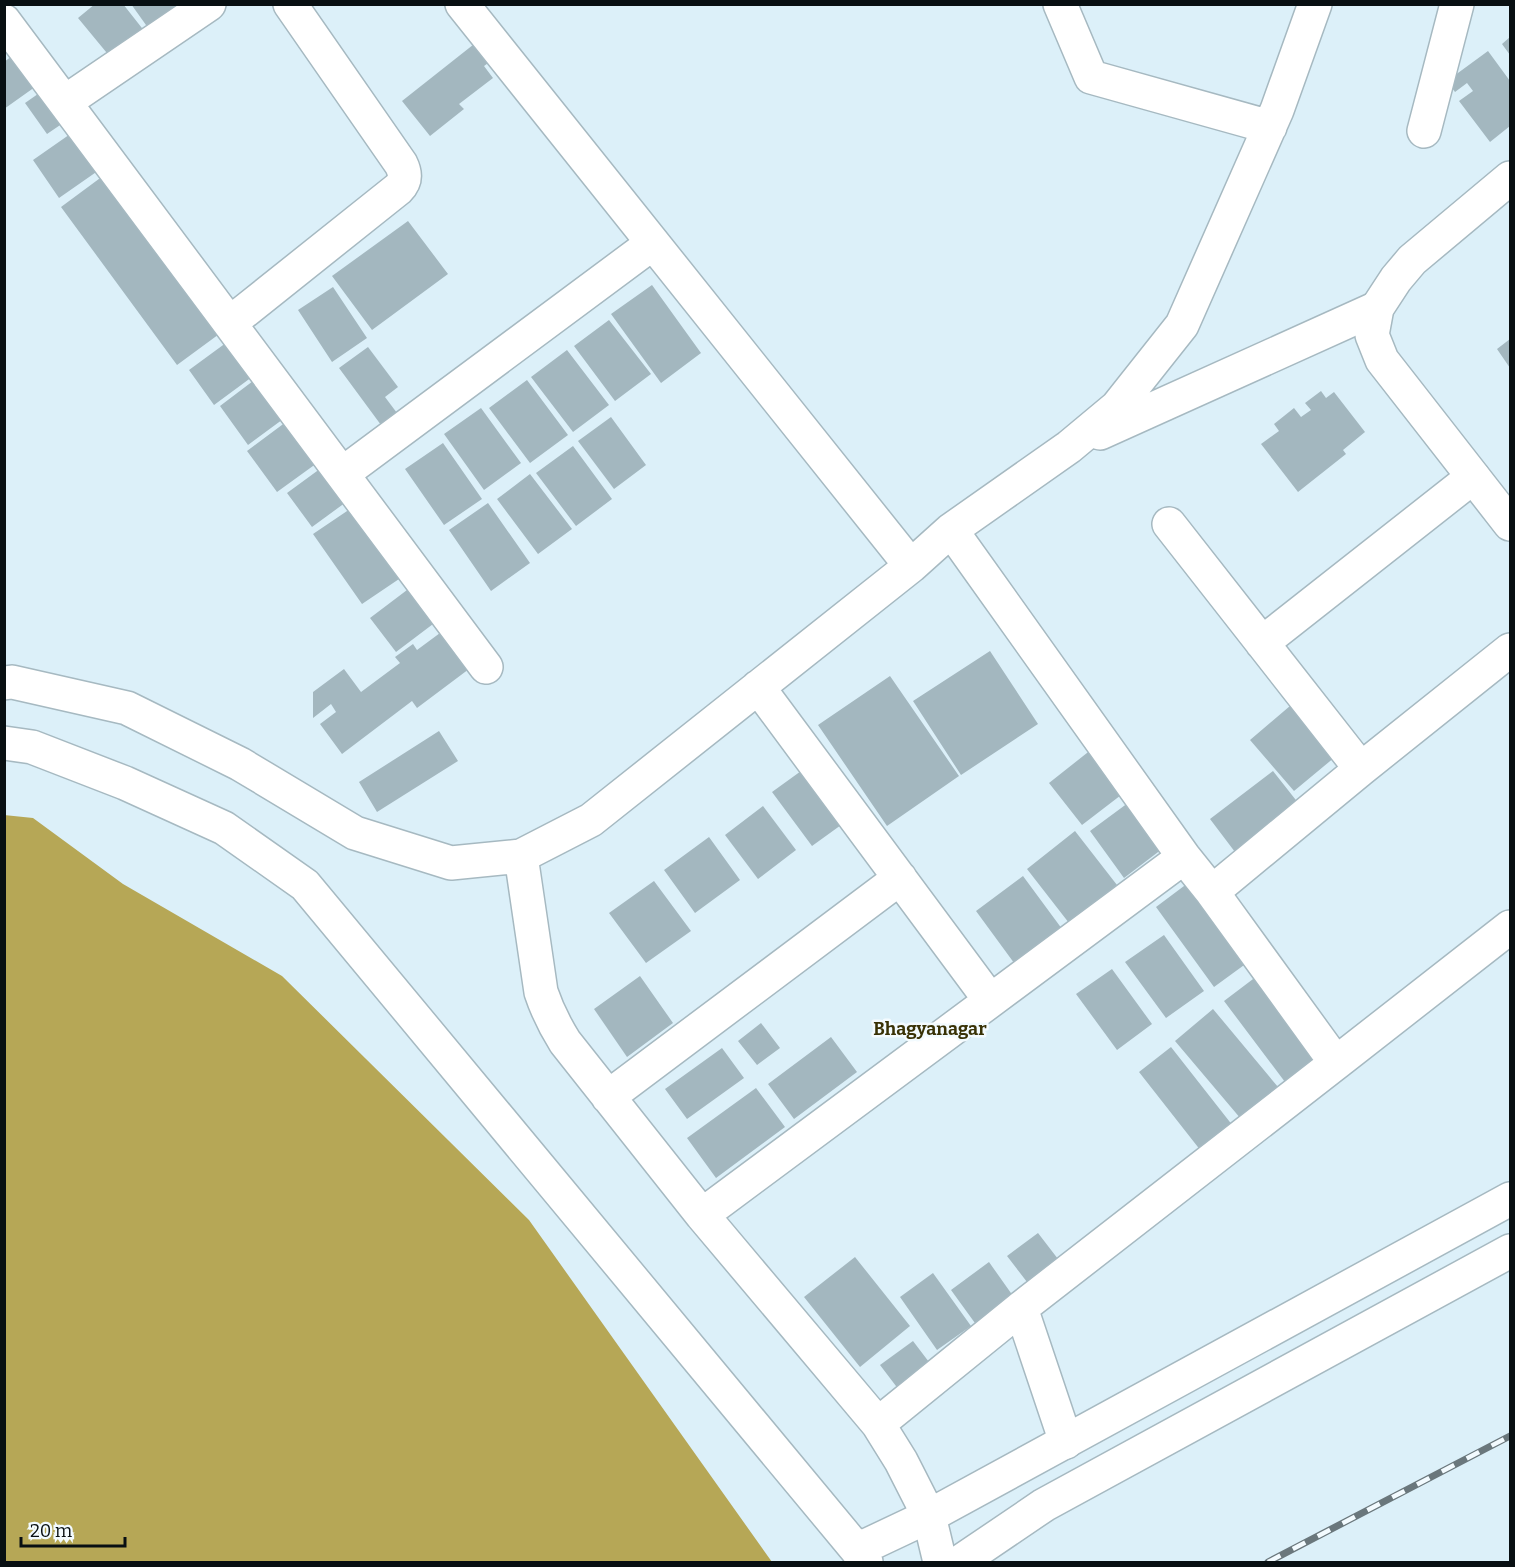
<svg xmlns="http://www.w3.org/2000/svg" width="1515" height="1567" font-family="Bitter,serif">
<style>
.forest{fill:#b6a756}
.building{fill:#a3b7bf}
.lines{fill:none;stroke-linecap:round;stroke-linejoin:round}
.street-casing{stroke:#a6b9c1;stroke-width:36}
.secondary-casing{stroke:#a6b9c1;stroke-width:36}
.street{stroke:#fff;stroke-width:33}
.secondary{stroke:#fff;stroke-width:33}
.rail-casing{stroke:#6a777c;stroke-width:7}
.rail{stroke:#f3fbff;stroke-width:4.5;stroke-dasharray:14;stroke-linecap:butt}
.labels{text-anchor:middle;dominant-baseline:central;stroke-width:5;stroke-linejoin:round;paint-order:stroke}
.neighbourhood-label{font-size:18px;font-weight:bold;fill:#393206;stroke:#f3fbff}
</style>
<rect width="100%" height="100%" fill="#dcf0f9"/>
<path class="forest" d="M4,815l29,3 90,66 159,92 247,244 243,342h-767z"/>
<path class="building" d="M95,4h28l26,33 -33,27 -38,-46z
M131,4h58l-38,28z
M483,37l15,19 -14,10 9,12 -34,26 5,5 -34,27 -28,-35z
M1510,37v18l-8,-11z
M20,50l22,32 -38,27v-47z
M1488,51l22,30v45l-20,16 -31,-41 14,-10 -6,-8 -12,9 -8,-11z
M48,87l21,32 -22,15 -22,-31z
M76,130l26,38 -43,30 -26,-38z
M111,170l115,159 -49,36 -116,-158z
M408,221l40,53 -76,56 -40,-54z
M652,285l49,68 -40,30 -50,-69z
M333,287l34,51 -35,24 -34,-52z
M609,320l42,54 -36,27 -41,-55z
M234,337l26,34 -46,34 -25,-35z
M1510,339v29l-13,-19z
M368,347l30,40 -13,10 12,16 -16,12 -42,-57z
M567,350l42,55 -36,27 -42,-55z
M261,375l29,39 -42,31 -28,-39z
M527,380l41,55 -38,28 -41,-55z
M1321,391l5,7 8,-6 31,40 -22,18 3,4 -48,38 -37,-48 18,-13 -5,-7 20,-16 7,9 10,-7 -6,-7z
M481,408l40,55 -37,27 -40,-56z
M294,416l30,42 -47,34 -30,-41z
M611,417l35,48 -32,24 -36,-48z
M443,443l39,56 -38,26 -39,-56z
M573,446l39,53 -36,27 -40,-53z
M328,463l25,34 -41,30 -25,-34z
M530,474l42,55 -34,25 -41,-55z
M488,503l42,60 -39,28 -42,-61z
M353,507l49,70 -40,27 -49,-70z
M411,587l26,34 -41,31 -26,-34z
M440,633l13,18 5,-5 15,20 -56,42 -5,-7 -70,53 -22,-30 16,-12 -5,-8 -18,14v-26l31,-23 17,23 39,-29 -5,-6 18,-13 4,6z
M990,651l48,73 -77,51 -48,-74z
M890,676l69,100 -72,50 -69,-101z
M1297,700l44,52 -47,39 -44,-51z
M439,731l19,30 -81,51 -18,-30z
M1092,749l33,43 -43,33 -33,-42z
M808,766l40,54 -36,26 -40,-54z
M1273,771l26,33 -64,48 -25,-33z
M1132,800l34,46 -42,32 -34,-47z
M763,806l33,44 -38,29 -33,-44z
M1075,831l42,54 -48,38 -42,-54z
M709,837l31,43 -45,33 -31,-43z
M1023,876l42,57 -48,34 -41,-56z
M1192,880l59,80 -37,27 -58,-80z
M654,881l37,50 -45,32 -37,-50z
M1164,935l40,56 -38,27 -41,-56z
M1112,969l40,55 -35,26 -41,-56z
M1261,973l64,85 -37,28 -64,-85z
M640,976l33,47 -46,34 -33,-48z
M1213,1009l65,78 -37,32 -66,-78z
M761,1023l19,25 -23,17 -19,-24z
M831,1037l26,35 -63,47 -26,-35z
M1171,1047l62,79 -32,25 -62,-79z
M722,1048l22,30 -57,41 -22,-30z
M756,1088l29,39 -69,51 -29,-40z
M1038,1233l20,26 -31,23 -20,-26z
M855,1257l55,69 -50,41 -56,-70z
M989,1262l29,41 -38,27 -29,-40z
M933,1273l38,53 -34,24 -37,-53z
M913,1341l19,25 -33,24 -19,-25z"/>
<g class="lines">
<g class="street-casing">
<path id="street" d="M462,4l449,562
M1060,4l31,73 179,50
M4,21l482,646
M65,102l144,-98
M1424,131l33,-127
M230,323l168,-134c8,-8 8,-15 3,-25l-111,-160
M1100,433l277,-125
M342,474l311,-231
M1169,524l192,245
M951,530l233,327 28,35 124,171 174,-136
M1262,643l211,-166
M4,683l8,-1 115,26 113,56 115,69 96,30 70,-7 70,-36 320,-254 40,-36 118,-83 48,-40 65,-82 95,-215 38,-106
M758,687l232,313
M521,856l20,136c6,18 14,34 24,50l137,173 176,209 23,37 28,55 11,46
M1212,892l149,-123 149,-119
M608,1097l292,-219
M702,1215l482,-358
M1021,1308l45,134
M878,1424l143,-116 315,-245"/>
</g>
<g class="secondary-casing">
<path id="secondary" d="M1510,178l-98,82 -16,19 -19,29 -5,27 10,25 128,164
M4,743l28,4 93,36 99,45 81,57 552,665 9,12
M857,1550l72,-34 581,-317
M960,1562l84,-57 466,-254"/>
</g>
<use href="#street" class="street"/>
<use href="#secondary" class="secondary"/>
<g class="rail-casing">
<path id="rail" d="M1268,1562l242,-126"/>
</g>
<use href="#rail" class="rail"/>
</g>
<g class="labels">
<g class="neighbourhood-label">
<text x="930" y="1029">Bhagyanagar</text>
</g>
</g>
<rect width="1515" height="1567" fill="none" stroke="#080f12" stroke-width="12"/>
<path d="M21 1537v9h104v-9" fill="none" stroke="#080f12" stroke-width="3"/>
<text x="30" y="1537" font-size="18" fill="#080f12" stroke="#f3fbff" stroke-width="4.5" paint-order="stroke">20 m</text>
</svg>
